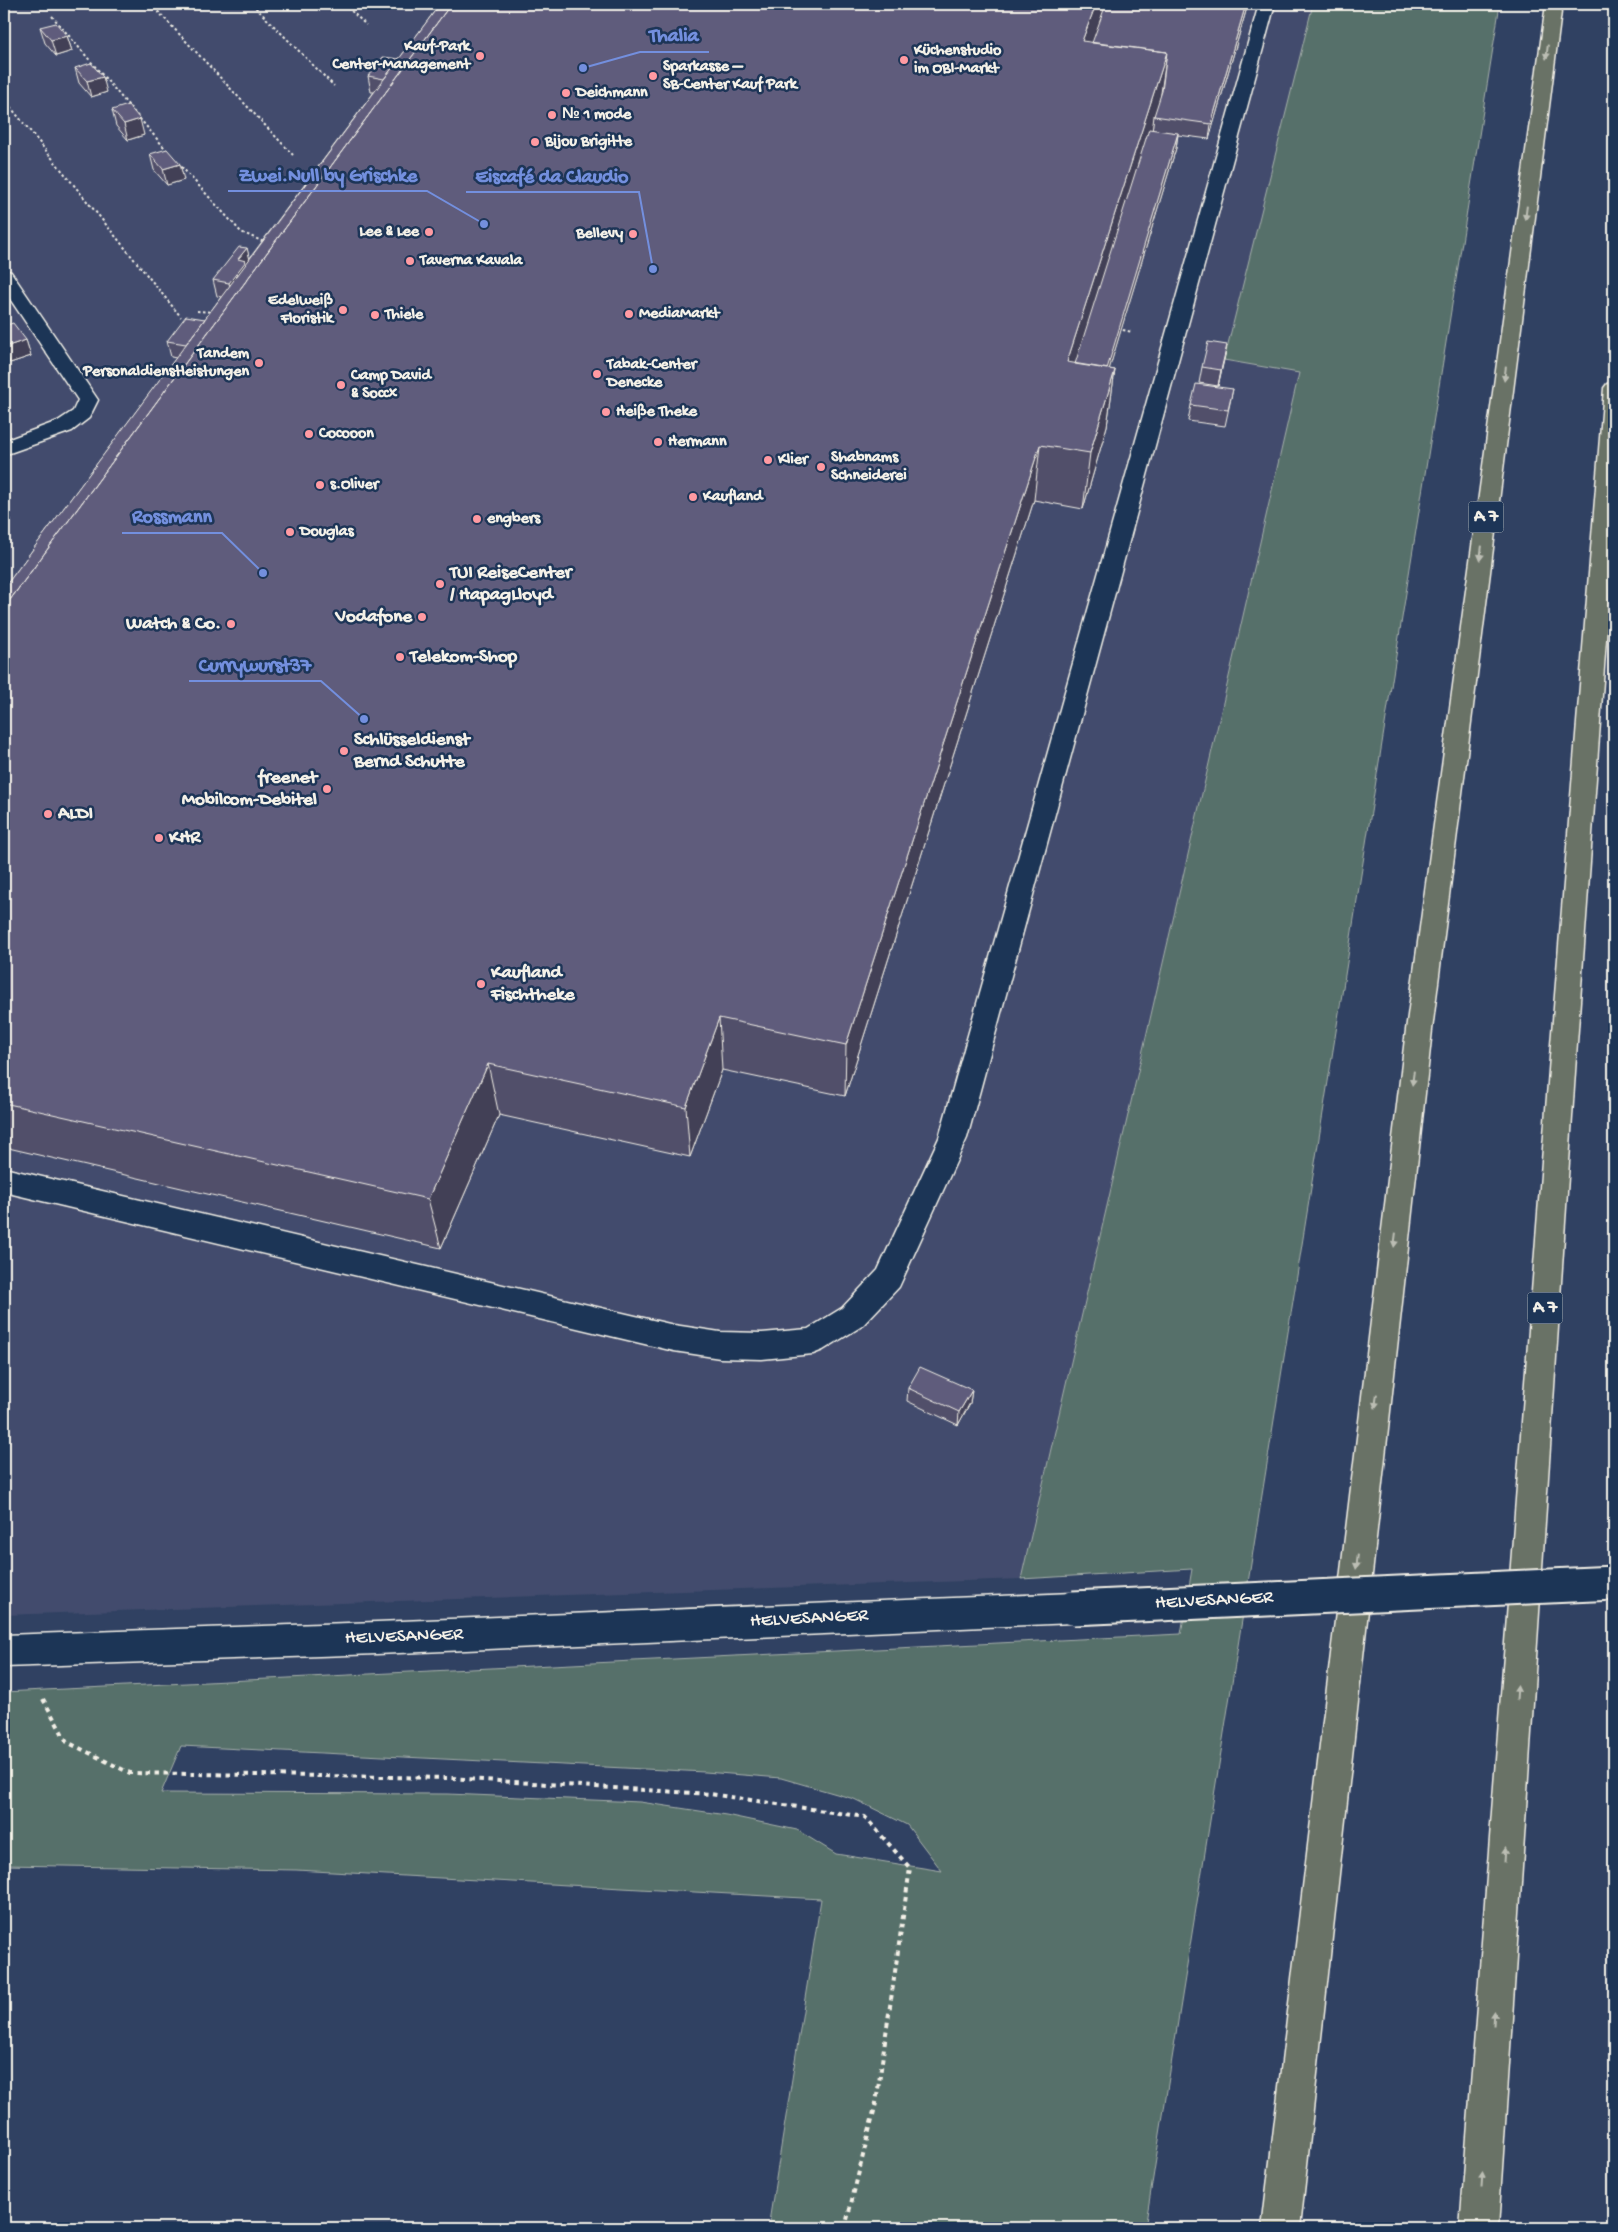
<svg xmlns="http://www.w3.org/2000/svg" width="1618" height="2232" font-family="'Gochi Hand',sans-serif">
<style>
.built{fill:#424c6d}
.green{fill:#576f6b;stroke:#a6b0aa;fill-rule:evenodd}
.lines{fill:none;stroke-linecap:round;stroke-linejoin:round}
.minor-casing{stroke:#f4f1e8;stroke-width:3}
.highway-casing{stroke:#f4f1e8;stroke-width:3}
.path-far1{stroke:#f4f1e8;stroke-width:2;stroke-dasharray:2.5 2.5;stroke-linecap:butt}
.path{stroke:#f4f1e8;stroke-width:4;stroke-dasharray:4.5 4.5;stroke-linecap:butt}
.minor{fill:#1d3557;fill-rule:evenodd}
.highway{fill:#697266;fill-rule:evenodd}
.minor-bridge-casing{stroke:#f4f1e8;stroke-width:37;stroke-linecap:butt}
.minor-bridge{stroke:#1d3557;stroke-width:33}
.wall{fill:#514f6b;stroke:#f4f1e8}
.shaded-wall{fill:#424057;stroke:#f4f1e8}
.building{fill:#5e5c7c;stroke:#f4f1e8}
.oneway{fill:#bcbeb4}
.poi-dot{fill:#ff9aa2;stroke:#1d3557;stroke-width:2}
.labels{text-anchor:middle;dominant-baseline:central;stroke-width:5;stroke-linejoin:round;paint-order:stroke}
.far-poi-label{font-size:16px;font-weight:bold;fill:#f4f1e8;stroke:#1d3557;text-anchor:start}
.shield{fill:#1d3557;stroke:#b4b9bc;stroke-width:1}
.shield-label{font-size:18px;font-weight:bold;fill:#f4f1e8}
.poi-label{font-size:19px;font-weight:bold;fill:#f4f1e8;stroke:#1d3557;text-anchor:start}
.street-label{font-size:19px;fill:#f4f1e8;stroke:#1d3557}
.leader{fill:none;stroke:#738fde;stroke-width:2}
.callout-dot{fill:#738fde;stroke:#1d3557;stroke-width:2}
.callout-label{font-size:20px;text-anchor:middle;font-weight:bold;fill:#738fde;stroke:#1d3557;stroke-width:5;stroke-linejoin:round;paint-order:stroke}
</style>
<rect width="100%" height="100%" fill="#304162"/>
<filter id="ink" filterUnits="userSpaceOnUse"><feTurbulence type="fractalNoise" baseFrequency=".02" numOctaves="2"/><feDisplacementMap in="SourceGraphic" scale="10" xChannelSelector="R" yChannelSelector="G"/><feConvolveMatrix kernelMatrix="1 2 1 2 8 2 1 2 1" color-interpolation-filters="sRGB"/></filter>
<g filter="url(#ink)">
<path class="built" d="M4,4h1380l-363,1575 -1017,36z"/>
<path class="green" d="M1313,4h187l-355,2224h-377l53,-329 -525,-29 -292,-5v-173l1177,-58 11,-65 -171,10 278,-1206 -75,-13zM181,1746l524,26 76,6 73,21 53,26 35,46 -106,-17 -39,-24 -71,-15 -86,-13 -192,-8 -287,-1z"/>
<g class="lines">
<g class="minor-casing">
<path id="minor" d="M1259,4h16l-308,1134 -68,149 -37,39 -39,24 -10,4 -51,5 -42,-1 -46,-7 -670,-159v-24l670,157 46,7 42,1 46,-4 34,-21 36,-38 61,-132z
M4,270l7,2 87,128 -9,18 -17,13 -68,24v-14l54,-20 15,-10 5,-11 -74,-110z
M1073,1593l11,4 5,11 -5,11 -11,4 -696,31 -373,13v-32l373,-13z"/>
</g>
<g class="highway-casing">
<path id="highway" d="M1546,4h16l-130,1026 -132,1198h-38l144,-1198z
M1614,382v146l-38,529 -78,1171h-38l90,-1171 54,-669 3,-4z"/>
</g>
<path class="path-far1" d="M151,4l142,151
M252,4l82,82
M344,4l22,21
M52,16l117,137
M4,99l177,218
M178,163l63,69 25,11
M197,311l17,1
M1118,329l14,3
M4,510l8,12"/>
<path class="path" d="M43,1699l24,43 63,31 320,5 260,16 155,23 45,51 -34,235 -31,125"/>
<use href="#minor" class="minor"/>
<use href="#highway" class="highway"/>
<g class="minor-bridge-casing">
<path id="minor-bridge" d="M1073,1608l541,-25"/>
</g>
<use href="#minor-bridge" class="minor-bridge"/>
</g>
<path class="wall" d="M437,4h811l-39,135 -31,-4 -2,13 -67,221 6,1 -8,56 -24,83 -49,-9 -189,596 -123,-26 -32,87 -191,-42 -58,133 -437,-101v-559l172,-230 -5,-1 -4,-16 38,-22 16,-22 -4,-1 -4,-16 34,-32 2,11 125,-167h-3l-3,-16 31,-17 41,-55z
M40,27l27,9 5,15 -16,5 -11,-13z
M75,68l32,24 -16,5 -12,-14z
M112,110l32,25 -16,5 -12,-14z
M150,154l34,26 -17,5 -13,-15z
M4,326l22,14 5,16 -21,7 -6,-9z
M1227,345l-9,41 -19,-3 3,-16z
M1233,389l-8,37 -37,-5 3,-16z
M908,1388l64,2 -2,13 -12,22 -51,-24z"/>
<path class="shaded-wall" d="M1096,4h14l-28,77v-40z
M1246,4h2l-39,135 2,-15z
M67,36l5,15 -16,5 -5,-16z
M1167,52l-8,55 -5,9 -2,16 -85,266v-36z
M103,77l4,15 -16,5 -4,-16z
M140,119l4,16 -16,5 -4,-16z
M1178,133l-2,15 -77,255 2,-16z
M180,164l4,16 -17,5 -4,-16z
M247,248l4,16 -18,35 -4,-16 9,-24z
M26,340l5,16 -21,7 -5,-16z
M1227,345l-3,15 -6,26 3,-16z
M1115,370l-8,56 -24,83 7,-56z
M1040,445l-6,55 -189,596 1,-51z
M719,1018l3,52 -32,87 -4,-50z
M488,1064l11,51 -58,133 -13,-49z
M972,1390l-2,13 -12,22 1,-13z"/>
<path class="building" d="M440,4h11l-447,604v-20z
M451,4h645l-14,37 85,11 -100,310 48,8 -25,83 -50,-8 -194,600 -127,-27 -33,89 -198,-43 -60,135 -424,-96v-495z
M1106,4h140l-35,120 -57,-8 8,-25 5,-39 -75,-9z
M56,23l11,13 -16,4 -11,-13z
M383,57l16,2 -15,20 -16,-3z
M91,63l12,14 -16,4 -12,-13z
M128,105l12,14 -16,5 -12,-14z
M1149,129l29,4 -71,236 -32,-5z
M167,149l13,15 -17,5 -13,-15z
M239,247l8,1 -9,11 8,2 -17,22 -16,-3z
M186,316l19,3 -19,25 -19,-3z
M13,323l13,17 -21,7 -1,-1v-20z
M1208,342l19,3 -6,25 -19,-3z
M1196,384l37,5 -5,21 -37,-5z
M920,1367l52,23 -13,22 -51,-24z"/>
<defs><path id="oneway-solid" d="M-6-.8H1V-3.2L6.5 0L1 3.2V.8H-6Z" transform="scale(1.25)"/></defs>
<g class="oneway">
<use href="#oneway-solid" transform="translate(1547 52) rotate(97)"/>
<use href="#oneway-solid" transform="translate(1526 213) rotate(97)"/>
<use href="#oneway-solid" transform="translate(1505 374) rotate(97)"/>
<use href="#oneway-solid" transform="translate(1481 553) rotate(97)"/>
<use href="#oneway-solid" transform="translate(1413 1078) rotate(97)"/>
<use href="#oneway-solid" transform="translate(1395 1240) rotate(97)"/>
<use href="#oneway-solid" transform="translate(1376 1401) rotate(97)"/>
<use href="#oneway-solid" transform="translate(1357 1562) rotate(97)"/>
<use href="#oneway-solid" transform="translate(1517 1693) rotate(-86)"/>
<use href="#oneway-solid" transform="translate(1505 1855) rotate(-86)"/>
<use href="#oneway-solid" transform="translate(1494 2018) rotate(-86)"/>
<use href="#oneway-solid" transform="translate(1482 2180) rotate(-86)"/>
</g>
</g>
<g class="poi-dot">
<circle cx="480" cy="56" r="5"/>
<circle cx="904" cy="60" r="5"/>
<circle cx="653" cy="76" r="5"/>
<circle cx="566" cy="93" r="5"/>
<circle cx="552" cy="115" r="5"/>
<circle cx="535" cy="142" r="5"/>
<circle cx="429" cy="232" r="5"/>
<circle cx="633" cy="234" r="5"/>
<circle cx="410" cy="261" r="5"/>
<circle cx="343" cy="310" r="5"/>
<circle cx="629" cy="314" r="5"/>
<circle cx="375" cy="315" r="5"/>
<circle cx="259" cy="363" r="5"/>
<circle cx="597" cy="374" r="5"/>
<circle cx="341" cy="385" r="5"/>
<circle cx="606" cy="412" r="5"/>
<circle cx="309" cy="434" r="5"/>
<circle cx="658" cy="442" r="5"/>
<circle cx="768" cy="460" r="5"/>
<circle cx="821" cy="467" r="5"/>
<circle cx="320" cy="485" r="5"/>
<circle cx="693" cy="497" r="5"/>
<circle cx="477" cy="519" r="5"/>
<circle cx="290" cy="532" r="5"/>
<circle cx="440" cy="584" r="5"/>
<circle cx="422" cy="617" r="5"/>
<circle cx="231" cy="624" r="5"/>
<circle cx="400" cy="657" r="5"/>
<circle cx="344" cy="751" r="5"/>
<circle cx="327" cy="789" r="5"/>
<circle cx="48" cy="814" r="5"/>
<circle cx="159" cy="838" r="5"/>
<circle cx="481" cy="984" r="5"/>
</g>
<g class="labels">
<g class="far-poi-label">
<text x="470" y="47" text-anchor="end">Kauf-Park<tspan x="470" dy="18">Center-Management</tspan></text>
<text x="914" y="51">Küchenstudio<tspan x="914" dy="18">im OBI-Markt</tspan></text>
<text x="663" y="67">Sparkasse –<tspan x="663" dy="18">SB-Center Kauf Park</tspan></text>
<text x="576" y="93">Deichmann</text>
<text x="562" y="115">№ 1 mode</text>
<text x="545" y="142">Bijou Brigitte</text>
<text x="419" y="232" text-anchor="end">Lee &amp; Lee</text>
<text x="623" y="234" text-anchor="end">Bellevy</text>
<text x="420" y="261">Taverna Kavala</text>
<text x="333" y="301" text-anchor="end">Edelweiß<tspan x="333" dy="18">Floristik</tspan></text>
<text x="639" y="314">MediaMarkt</text>
<text x="385" y="315">Thiele</text>
<text x="249" y="354" text-anchor="end">Tandem<tspan x="249" dy="18">Personaldienstleistungen</tspan></text>
<text x="607" y="365">Tabak-Center<tspan x="607" dy="18">Denecke</tspan></text>
<text x="351" y="376">Camp David<tspan x="351" dy="18">&amp; Soccx</tspan></text>
<text x="616" y="412">Heiße Theke</text>
<text x="319" y="434">Cocooon</text>
<text x="668" y="442">Hermann</text>
<text x="831" y="458">Shabnams<tspan x="831" dy="18">Schneiderei</tspan></text>
<text x="778" y="460">Klier</text>
<text x="330" y="485">s.Oliver</text>
<text x="703" y="497">Kaufland</text>
<text x="487" y="519">engbers</text>
<text x="300" y="532">Douglas</text>
</g>
<g class="shield">
<rect x="1468.5" y="501.5" width="35" height="31" rx="4"/>
<rect x="1527.5" y="1292.5" width="35" height="31" rx="4"/>
</g>
<g class="shield-label">
<text x="1486" y="517">A 7</text>
<text x="1545" y="1308">A 7</text>
</g>
<g class="poi-label">
<text x="450" y="573">TUI ReiseCenter<tspan x="450" dy="22">/ HapagLloyd</tspan></text>
<text x="412" y="617" text-anchor="end">Vodafone</text>
<text x="221" y="624" text-anchor="end">Watch &amp; Co.</text>
<text x="410" y="657">Telekom-Shop</text>
<text x="354" y="740">Schlüsseldienst<tspan x="354" dy="22">Bernd Schutte</tspan></text>
<text x="317" y="778" text-anchor="end">freenet<tspan x="317" dy="22">Mobilcom-Debitel</tspan></text>
<text x="58" y="814">ALDI</text>
<text x="169" y="838">KHR</text>
<text x="491" y="973">Kaufland<tspan x="491" dy="22">Fischtheke</tspan></text>
</g>
<g class="street-label">
<text transform="translate(1214 1601) rotate(-3)">HELVESANGER</text>
<text transform="translate(809 1619) rotate(-3)">HELVESANGER</text>
<text transform="translate(404 1637) rotate(-2)">HELVESANGER</text>
</g>
</g>
<path class="leader" d="M583 68L640 52H709M484 224L427 191H228M653 269L639 192H466M263 573L222 533H122M364 719L321 681H189"/>
<g class="callout-dot">
<circle cx="583" cy="68" r="5"/>
<circle cx="484" cy="224" r="5"/>
<circle cx="653" cy="269" r="5"/>
<circle cx="263" cy="573" r="5"/>
<circle cx="364" cy="719" r="5"/>
</g>
<g class="callout-label">
<text x="674" y="41">Thalia</text>
<text x="328" y="181">Zwei.Null by Grischke</text>
<text x="552" y="182">Eiscafé da Claudio</text>
<text x="172" y="522">Rossmann</text>
<text x="255" y="671">Currywurst37</text>
</g>
<rect width="1618" height="2232" fill="none" stroke="#1d3557" stroke-width="20"/>
<rect x="10" y="10" width="1598" height="2212" fill="none" stroke="#f4f1e8" stroke-width="2" filter="url(#ink)"/>
</svg>
